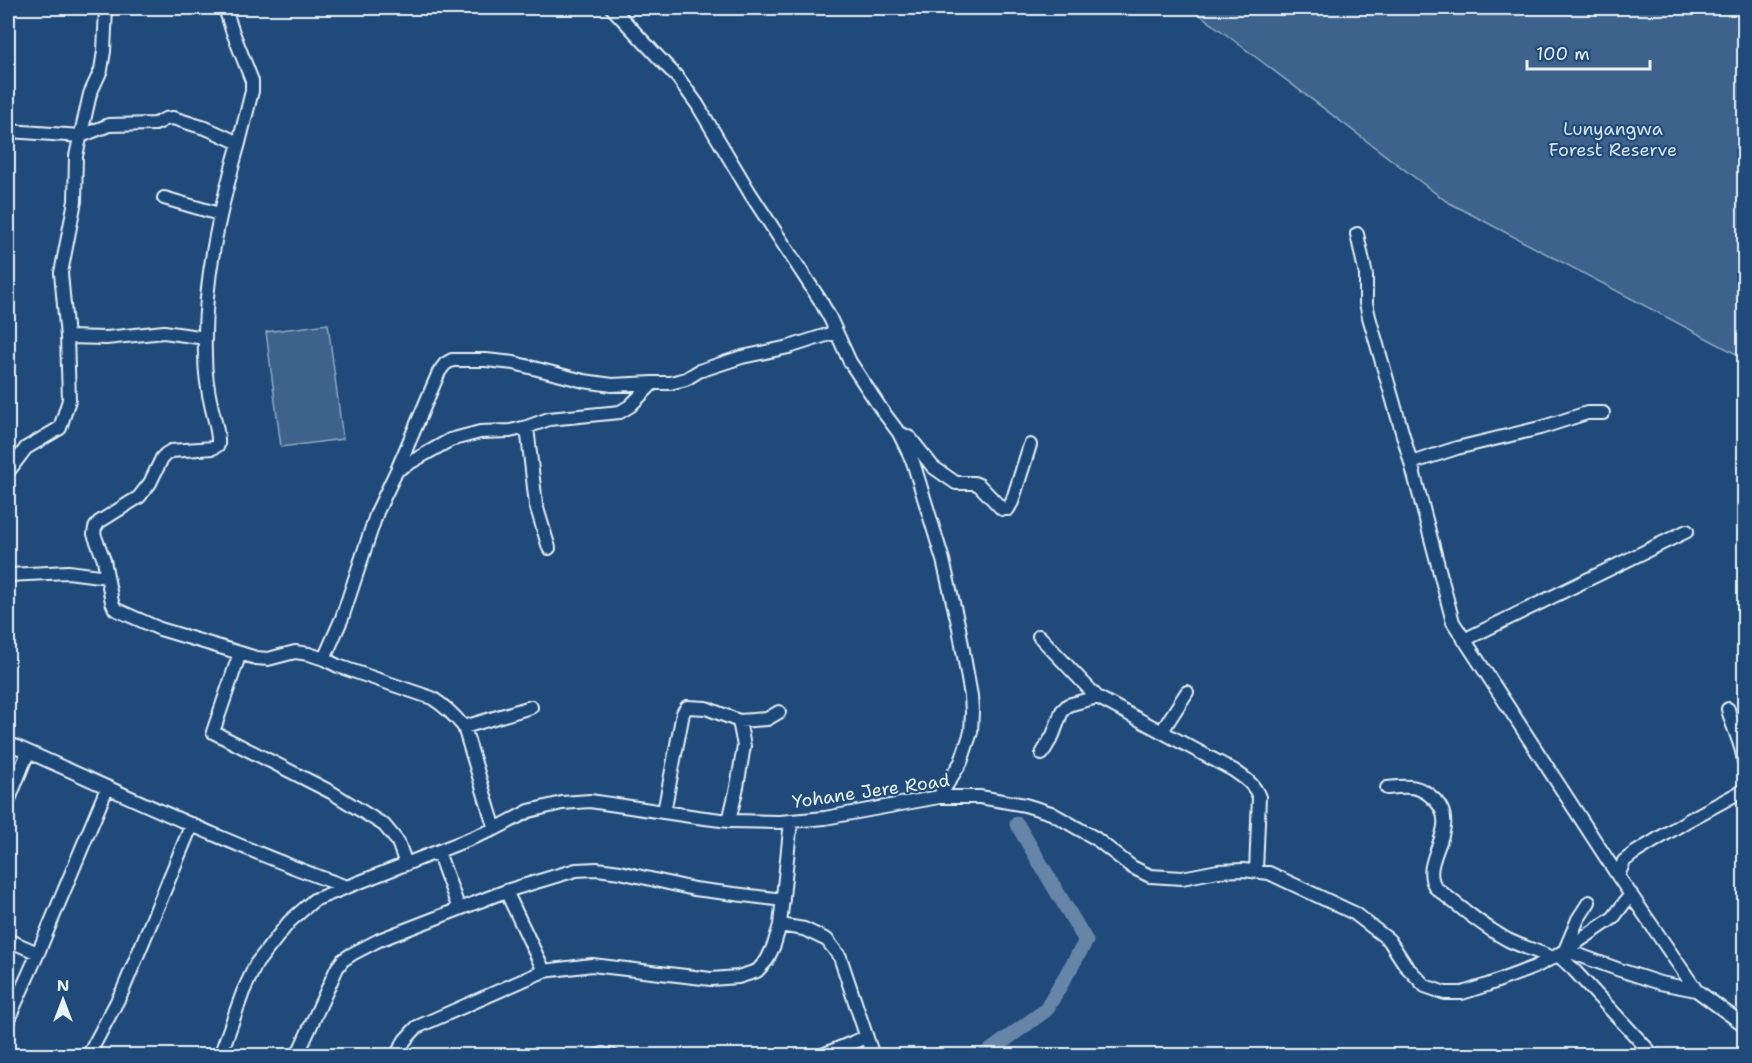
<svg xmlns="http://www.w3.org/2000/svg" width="1752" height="1063" font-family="'Shantell Sans',sans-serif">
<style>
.green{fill:#3c628c;stroke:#92aac2;stroke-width:1.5}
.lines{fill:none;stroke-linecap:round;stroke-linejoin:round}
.river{stroke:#6685a7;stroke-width:15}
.minor-casing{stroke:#e8f1f8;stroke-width:16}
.minor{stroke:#1f4a7a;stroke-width:12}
.labels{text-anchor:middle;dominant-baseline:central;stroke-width:4.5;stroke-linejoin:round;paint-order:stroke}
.park-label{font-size:18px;fill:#d7e3ed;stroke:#1f4a7a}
.street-label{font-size:18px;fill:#e8f1f8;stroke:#1f4a7a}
</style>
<rect width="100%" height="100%" fill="#1f4a7a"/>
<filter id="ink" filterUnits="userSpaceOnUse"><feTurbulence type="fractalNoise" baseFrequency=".0167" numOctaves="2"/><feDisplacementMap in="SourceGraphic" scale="12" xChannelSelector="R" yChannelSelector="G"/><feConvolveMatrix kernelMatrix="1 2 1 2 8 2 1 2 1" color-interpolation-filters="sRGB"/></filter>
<g filter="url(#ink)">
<path class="green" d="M1191,8h553v350l-298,-157z
M328,324l15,115 -62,8 -15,-115z"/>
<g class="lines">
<path class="river" d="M983,1056l63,-46 40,-69 -69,-117"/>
<g class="minor-casing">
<path id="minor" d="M106,8l-2,43 -3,19 -11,24 -14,62 -1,45 -14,72 6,64 39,1 58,-6 41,6
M225,8l7,22 20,51v10l-13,52
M612,8l66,70 19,26 53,89 70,107 10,18 20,44 31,47 18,24 14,29 30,98 16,68 12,68 1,16 -1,20 -10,30 -22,35
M8,138l1,-7 72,5 28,-11 46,-1 5,-2 5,-3 8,-1 35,11 31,14c-20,69 -36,140 -34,212 0,18 3,37 7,54 3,12 7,25 6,36l-5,3 -42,3 -5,3 -4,4 -12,25 -11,14 -40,25 -4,6 -1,6 10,26 8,42 3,7 45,20 80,24
M164,198l55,16
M1357,234l9,41v28l3,14 42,146 42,159 165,254 78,114
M527,427l9,78 13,43
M900,433l10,5 23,29 23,16h18l5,2 23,24h6l4,-7 18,-57
M1411,463l46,-15 83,-20 47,-15h16
M397,470l42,-98 6,-8 7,-4h34l28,3 70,18 28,4 41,-2
M8,472l18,-24 34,-20 9,-28 -2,-63
M8,575l60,-3 39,5
M1039,636l58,61 136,73c12,8 21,14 26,27l-3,74
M1464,640l223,-109
M324,659l-15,-5 -14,-2 -27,7 -12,-1 -16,-5 -27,79 118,60 53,33 14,17 8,22
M1728,709c4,18 14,34 16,53
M739,721l28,-2 12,-7
M464,727l67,-20
M1162,731l25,-39
M8,743c112,49 223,103 339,144
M1042,754l11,-19 9,-24 6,-6 29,-8
M1387,788c20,-2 32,-4 48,12 28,29 -18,61 1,88 23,18 46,38 72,52 14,7 30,11 44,18
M8,802l20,-50
M664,812l19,-99 4,-6 19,1 33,13 5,25 -7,41 -8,34
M495,829l-31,-102c-10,-12 -19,-21 -32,-29l-94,-32 -14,-7 18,-41 35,-106 20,-42 53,-30 30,-8 30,-1 17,-4 22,-8 71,-7 10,-6 23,-23h17l16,-4 13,-8 43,-14 47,-10 47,-15
M438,852l21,57
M1618,876l6,-15 9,-7 54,-33 57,-31
M506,891l38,80
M1589,902l-11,17 -13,31 55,20 40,13 36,7 48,35
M780,925l24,4 23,11 13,17 33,99
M8,940l30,13 69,-165
M1558,955l14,13 82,88
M8,1020l30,-67
M88,1056l35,-66 69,-166
M220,1056l23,-64 13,-28 33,-42 25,-22 181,-71 34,-18 33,-8 28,-2 107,16 32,4 51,1 45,-4 114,-21h41l45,8 26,8 44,25 37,29 18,9 32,2 36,-7 25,-1 26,3 85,40 35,27 17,26 19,20 20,7h17l25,-8 48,-18 23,-12 55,-37 18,-24
M297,1056l40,-88 6,-8 9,-6 27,-14 127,-49 70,-21 21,-1 23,3 74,17 89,11
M396,1056l9,-16 12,-13 127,-56 48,-6 119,14 27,-2 19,-6 10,-11 7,-15 6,-20 11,-104
M598,1056l5,-2 10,2
M820,1056l46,-19"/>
</g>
<use href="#minor" class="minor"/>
</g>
</g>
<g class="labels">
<g class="park-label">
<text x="1613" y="129">Lunyangwa<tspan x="1613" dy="21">Forest Reserve</tspan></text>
</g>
<g class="street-label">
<text transform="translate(871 791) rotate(-8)">Yohane Jere Road</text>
</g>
</g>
<rect width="1752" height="1063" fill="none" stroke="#1f4a7a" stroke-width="30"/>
<rect x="15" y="15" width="1722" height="1033" fill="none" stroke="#e8f1f8" stroke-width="2" filter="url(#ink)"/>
<g transform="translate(63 1000)" stroke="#1f4a7a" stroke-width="4.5" paint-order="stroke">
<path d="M0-4.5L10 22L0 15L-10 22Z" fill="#e8f1f8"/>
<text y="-9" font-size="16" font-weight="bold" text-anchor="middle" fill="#e8f1f8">N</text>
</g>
<path d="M1527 60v9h123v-9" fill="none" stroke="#e8f1f8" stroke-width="3"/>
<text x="1536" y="60" font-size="18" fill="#e8f1f8" stroke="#1f4a7a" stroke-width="4.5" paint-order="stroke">100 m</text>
</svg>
